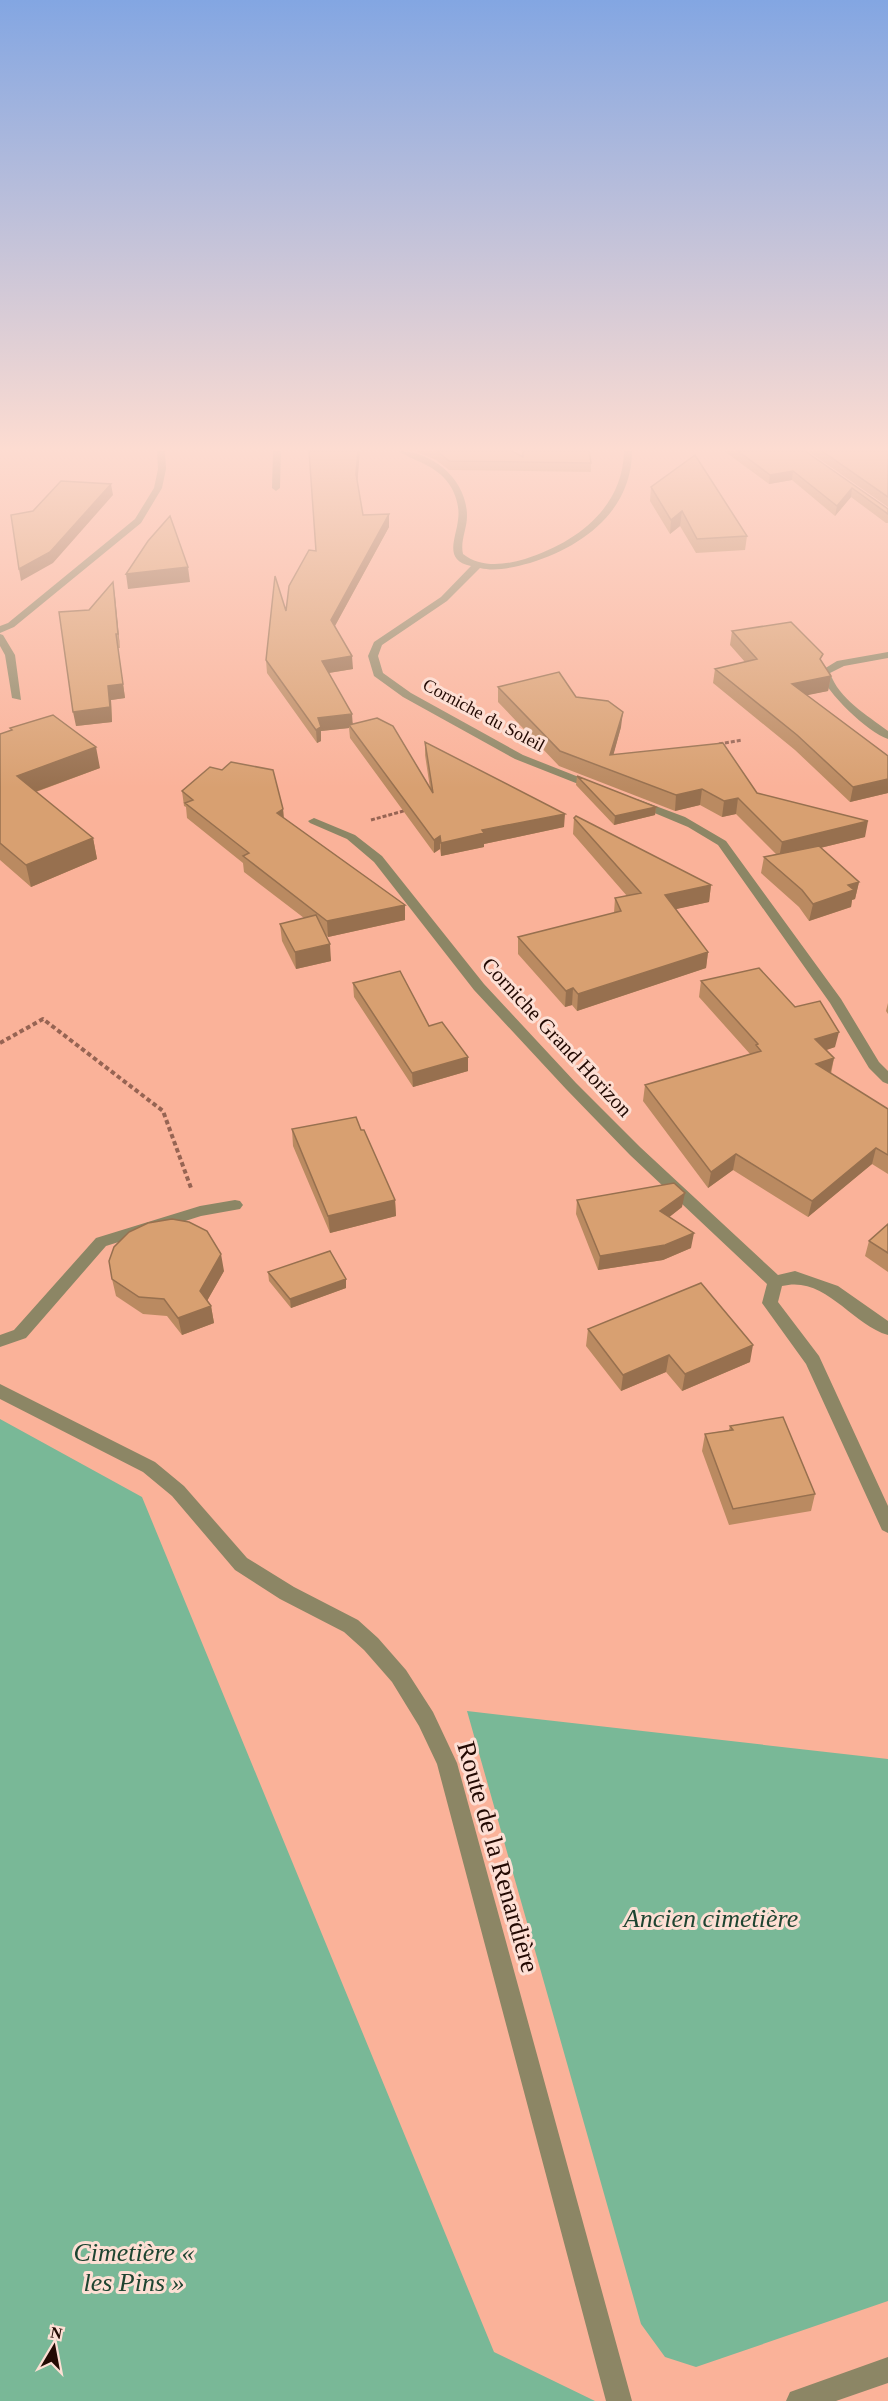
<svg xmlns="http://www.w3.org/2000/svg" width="888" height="2401" font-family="Georgia,serif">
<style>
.green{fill:#79b897}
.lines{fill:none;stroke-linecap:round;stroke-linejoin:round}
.path-far1{stroke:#966453;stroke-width:3;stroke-dasharray:4 2;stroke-linecap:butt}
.path{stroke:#966453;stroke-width:4;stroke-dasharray:4.5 3;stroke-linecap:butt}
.minor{fill:#8c8665;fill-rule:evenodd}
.wall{fill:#ba8a61}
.shaded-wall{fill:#97704f}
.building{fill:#d8a071;stroke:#97704f;stroke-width:1.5}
.labels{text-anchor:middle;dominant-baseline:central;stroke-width:6;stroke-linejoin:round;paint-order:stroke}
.far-street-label{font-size:18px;fill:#230a03;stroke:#fddfd4}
.street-label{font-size:21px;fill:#230a03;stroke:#fddfd4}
.near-street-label{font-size:26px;fill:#230a03;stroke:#fddfd4}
.near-park-label{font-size:26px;font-style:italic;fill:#1e4431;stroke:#fddfd4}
</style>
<rect width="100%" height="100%" fill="#fab299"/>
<path class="green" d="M0,1419l142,78 352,855 101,49h-595z
M467,1711l421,48v542l-192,66 -31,-10 -24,-33z"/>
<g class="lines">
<path class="path-far1" d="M719,744l23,-4
M371,820l36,-10"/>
<path class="path" d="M0,1043l43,-24 120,92 28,77"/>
<path class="minor" d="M157,451h8l1,18 -4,19 -21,35 -127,104 -14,6v-7l8,-3 127,-104 19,-31 4,-19z
M273,451h8l-1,37 -4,3 -4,-3z
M398,451c35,0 69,29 69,65 0,13 -7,25 -4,38 18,14 41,11 62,5 50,-16 98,-50 99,-108h8c0,60 -50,96 -102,112 -15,4 -34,9 -50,5l-33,33 -65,44 -4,11 5,17 28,20 112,62 76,30v4h-8l-76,-30 -112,-62 -29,-21 -6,-20 6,-14 67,-45 30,-31c-28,-6 -15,-27 -13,-46 2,-12 -2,-26 -9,-36 -13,-19 -33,-22 -51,-33z
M0,634l3,1 12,20 6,45 -9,-2 -7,-43 -5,-9z
M888,652v6l-44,8 -14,7c9,26 37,42 58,58v8c-21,-7 -61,-46 -69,-67l18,-11z
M637,799l48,18 41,24 115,158 38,63 9,9v13l-5,-2 -14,-14 -39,-65 -112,-158 -30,-18 -55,-23 -2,-2z
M314,818l41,17 27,21 102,128 92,99 64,64 138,128 17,-4 43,15 50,35v14c-37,-11 -63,-60 -106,-49l-4,16 41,54 69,150v27l-6,-3 -76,-166 -44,-61 5,-19 -137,-129 -64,-66 -92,-99 -100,-128 -27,-23 -37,-16 -2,-2z
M235,1200l5,1 3,4 -3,4 -39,7 -95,30 -80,92 -26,9v-12l14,-5 82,-92 104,-32z
M0,1384l155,78 29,24 63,72 47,29 64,33 20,18 28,32 27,42 24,51 175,638h-26l-169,-637 -18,-38 -27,-44 -28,-32 -20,-18 -64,-33 -45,-29 -63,-74 -29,-24 -143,-73z
M888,2357v26l-52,18h-50l4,-9z"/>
</g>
<path class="wall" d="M309,451h51l-3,29 6,35 26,12 -54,99 18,43 -24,4 24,51 77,64 -5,-33v-13l139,85 -80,17v3l-43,9 -1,-7 -6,4 -84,-115 -1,-10 -28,3v10l-4,2 -50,-70 -1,-13 20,-49 30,-60z
M415,451h97l10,5v-5h67l2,12v9l-142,-2 -13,-10z
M724,451h81l83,58v14h-2l-35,-26 -16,19 -43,-36 -23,4z
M808,451h80v56z
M651,487l96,49 -2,14 -49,3 -16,-27 -10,8 -20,-33z
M113,582l7,66h-2l7,50 -14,2 1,22 -36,4 13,-116z
M732,631l89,30 10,15 -3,15 -22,4 82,61v37l-38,9 -55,-52 -82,-67 2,-14 30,-7 -15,-17z
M498,687l78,10 45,30 -8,28 144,38 108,44 -45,11 39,34 -4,17 -3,1 -1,7 -42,14 -10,-14 -38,-34 3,-16 12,-3 -40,-40 -14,3 -22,-12 -25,6 -116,-45 -61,-64z
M10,728l90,40 -64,24 57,46 4,21 -66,28 -31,-27v-126l11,-4z
M577,776l79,31 -1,8 -41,10 -38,-40z
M182,791l101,18 1,9 121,87v15l-77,17 -2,-2 5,26 -35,8 -14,-28 -2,-17 24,-6 -60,-46 -1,-9 -56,-45 -1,-11 -2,-1z
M574,818l137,67 -2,17 -34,7 33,43 -2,16 -129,43 -5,-6 -7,2 -47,-53v-17l96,-24 1,-15 12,-2 -54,-62z
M701,981l94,26 40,40 -9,3 8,8 -3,16 57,35v65l-16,-10 -64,53 -75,-47 -25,18 -65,-87 2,-16 105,-31 -51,-57z
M353,983l76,43 39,45 -55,16 -59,-90z
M888,1003v11l-2,-3z
M292,1129l69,1 34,70 1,16 -66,17 -37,-87z
M577,1200l105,7 -13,10 22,31 -28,12 -65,10 -22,-56z
M888,1224v48l-23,-16 4,-15z
M224,1271l-17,30 4,5 3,17 -32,12 -15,-19 -24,-2 -27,-18 -4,-17z
M268,1272l78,16 -55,20 -22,-27z
M588,1329l162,33 -68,29 -16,-19 -45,19 -35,-45z
M730,1426l85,68 -4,17 -82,14 -27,-74 3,-17 24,-4z"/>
<path class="shaded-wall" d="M358,451h2l-3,35 -1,-12z
M793,471l-1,9 -23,4 1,-9z
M111,484l2,11 -60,68 -32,18 -2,-12z
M852,488l-1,9 -16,19 2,-10z
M682,511l-2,15 -10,8 1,-14z
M389,514v13l-58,106v-13z
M188,567l2,15 -62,7 -2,-15z
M113,582l2,14 5,52 -2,-14z
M116,634l9,64 -14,2 1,22 -36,4 -3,-14 35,-26z
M352,656l1,13 -31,5v-13z
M831,676l-3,15 -39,8 3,-15z
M623,712l-2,15 -12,44 1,-16z
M352,714l1,14 -4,-3v3l-28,3v10l-4,2 -1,-13 2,-12z
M96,747l4,21 -79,29 -4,-21z
M888,779v14l-38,9 3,-15z
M702,789l-2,16 -25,6 1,-16z
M738,798l-2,16 -14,3 2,-16z
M656,807l-1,8 -41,10 1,-9z
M283,809l1,16 -7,-12z
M565,814l-1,13 -80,17v3l-43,9v-13l41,-13z
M868,821l-3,16 -86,21 3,-16z
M440,836v13l-6,4v-13z
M93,838l4,21 -66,28 -5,-22z
M859,882l-4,17 -3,1 -1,7 -42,14 4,-17 35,-19z
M711,885l-2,17 -46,10 2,-17z
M405,905v15l-77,17 -1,-16z
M330,944l1,17 -35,8 -1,-17z
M708,952l-2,16 -129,43 1,-17z
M573,988l-1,17 -7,2 1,-16z
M839,1032l-4,15 -23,8 3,-16z
M468,1057v14l-55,16 -1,-14z
M834,1058l-4,16 -14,-10z
M876,1148l-4,16 -64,53 4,-16z
M736,1154l-3,16 -25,18 3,-16z
M685,1193l-3,14 -24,19 2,-15z
M395,1200l1,16 -66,17 -2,-17z
M694,1233l-3,15 -28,12 -65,10 2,-14z
M221,1254l3,17 -21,37 -3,-17z
M346,1279v9l-55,20 -1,-9z
M211,1306l3,17 -32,12 -4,-17z
M753,1345l-3,17 -68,29 3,-17z
M669,1355l-3,17 -45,19 2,-16z"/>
<path class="building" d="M309,451h49l-2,23 7,41 26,-1 -58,106 21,36 -30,5 30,53 -34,4 3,9 -5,3 -50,-70 9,-84 11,35 3,-25 20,-36 7,1z
M437,451h75l11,6v-6h66l2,12 -142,-2z
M738,451h67l83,58v5l-36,-26 -15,18 -44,-35 -23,4z
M822,451h66v46z
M695,455l52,81 -50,3 -15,-28 -11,9 -20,-33z
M61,481l50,3 -61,68 -31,17 -8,-54 22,-4z
M170,516l18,51 -62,7 22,-33z
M113,582l5,52h-2l7,50 -15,2 2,21 -37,5 -14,-100 30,-2z
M791,622l32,32 -3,5 11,17 -39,8 96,72v23l-35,8 -56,-52 -82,-66 42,-10 -25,-28z
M559,672l17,25 32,4 15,11 -13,43 113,-12 34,50 111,28 -86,21 -44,-44 -14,3 -22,-12 -26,6 -116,-44 -62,-64z
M53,715l43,32 -79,29 76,62 -67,27 -26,-22v-109l12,-4 -2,-2z
M377,718l16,8 40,67 -8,-51 140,72 -83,16 2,3 -43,10 -1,-7 -6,4 -85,-115z
M231,762l42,8 10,39 -6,4 128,92 -78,16 -84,-65 6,-3 -64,-50 8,-3 -11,-9 28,-24 12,3z
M577,776l79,31 -41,9z
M576,816l135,69 -46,10 43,57 -130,42 -5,-6 -7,3 -48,-54 103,-26 -6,-13 26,-5 -67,-75z
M819,846l40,36 -11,3 6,5 -41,14 -11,-14 -38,-33z
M316,915l14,29 -35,8 -15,-28z
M759,968l36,39 25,-6 19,31 -24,7 19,19 -18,6 72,45v46l-12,-7 -64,53 -76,-47 -25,18 -66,-87 116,-34 -5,-6 2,-1 -57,-63z
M400,971l29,55 13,-4 26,35 -56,16 -59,-90z
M356,1117l5,13h3l31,70 -67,16 -36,-87z
M674,1183l11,10 -25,18 34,22 -29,12 -65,11 -23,-56z
M172,1219l17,3 18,9 14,23 -21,37 11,15 -33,12 -14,-19 -25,-2 -27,-18 -3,-18 5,-14 15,-15 19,-9z
M888,1224v29l-19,-12z
M330,1251l16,28 -56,20 -22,-27z
M701,1283l52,62 -68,29 -16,-19 -46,20 -35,-46z
M783,1417l32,77 -82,15 -28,-75 28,-4 -3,-4z"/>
<linearGradient id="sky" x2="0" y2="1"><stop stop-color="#83a6e2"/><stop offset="0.57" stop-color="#fddcd1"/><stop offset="1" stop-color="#fddcd1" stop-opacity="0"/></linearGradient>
<rect width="888" height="788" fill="url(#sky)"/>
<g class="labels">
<g class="far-street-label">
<text transform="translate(484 715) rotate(28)">Corniche du Soleil</text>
</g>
<g class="street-label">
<text transform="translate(557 1037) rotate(47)">Corniche Grand Horizon</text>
</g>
<g class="near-street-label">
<text transform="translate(498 1857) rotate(74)">Route de la Renardière</text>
</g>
<g class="near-park-label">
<text x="711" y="1918">Ancien cimetière</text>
<text x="134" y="2252">Cimetière «<tspan x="134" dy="30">les Pins »</tspan></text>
</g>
</g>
<g transform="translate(54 2347) rotate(10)" stroke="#fddfd4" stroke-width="4.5" paint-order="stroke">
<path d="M0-4.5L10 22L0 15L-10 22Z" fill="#230a03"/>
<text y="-9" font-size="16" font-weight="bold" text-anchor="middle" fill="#230a03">N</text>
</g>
</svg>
